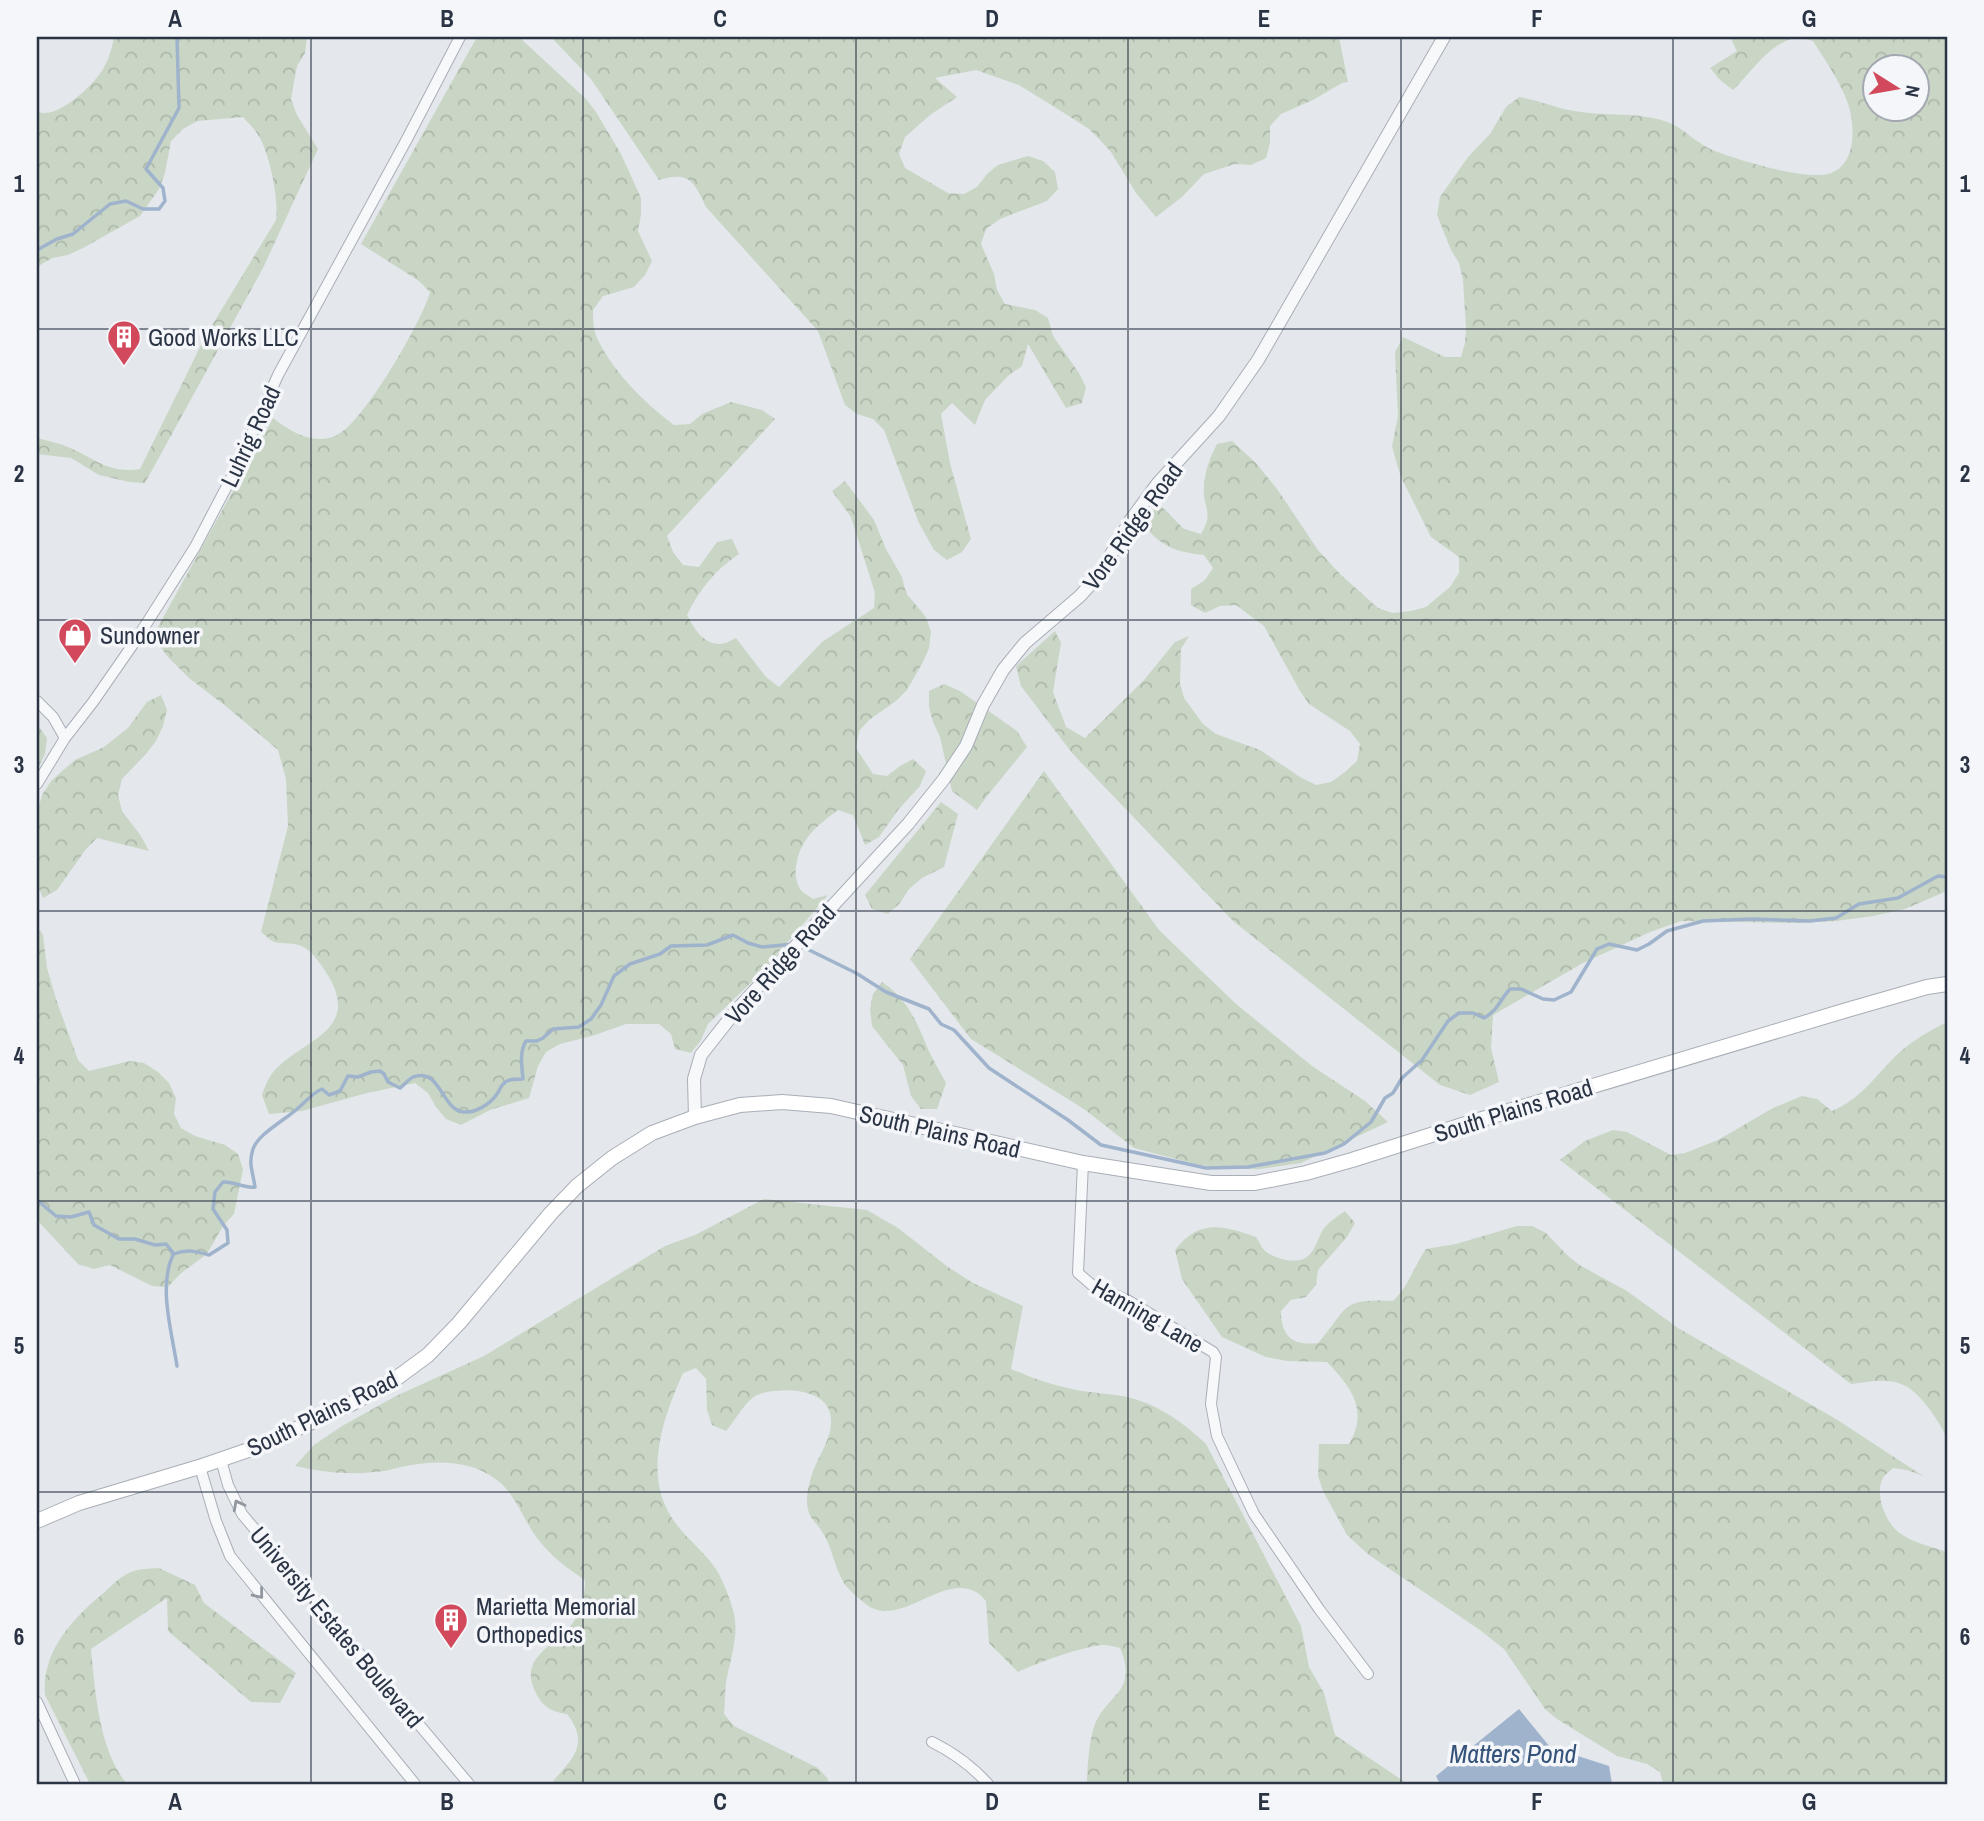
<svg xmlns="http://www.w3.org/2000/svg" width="1984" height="1821" font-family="'Archivo Narrow',sans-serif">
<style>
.forest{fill:url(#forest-crowns);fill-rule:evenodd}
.water{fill:#9fb4cc}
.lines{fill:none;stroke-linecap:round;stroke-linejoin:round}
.stream{stroke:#9fb4cc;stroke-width:3.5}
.minor-casing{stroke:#a9aeb7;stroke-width:12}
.tertiary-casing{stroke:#a9aeb7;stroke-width:14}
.secondary-casing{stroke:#a9aeb7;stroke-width:16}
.minor{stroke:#f7f8fa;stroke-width:10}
.tertiary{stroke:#f7f8fa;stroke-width:12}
.secondary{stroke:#fff;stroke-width:14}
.oneway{stroke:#9196a0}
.grid{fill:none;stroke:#2b3445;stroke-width:2;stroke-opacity:0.55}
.labels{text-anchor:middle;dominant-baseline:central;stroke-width:7;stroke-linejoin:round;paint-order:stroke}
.poi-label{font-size:24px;fill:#2b3445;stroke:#f4f6f9;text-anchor:start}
.street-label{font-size:24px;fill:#2b3445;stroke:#f4f6f9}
.water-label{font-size:26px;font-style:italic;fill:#34527a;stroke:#f4f6f9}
.neatline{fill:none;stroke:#2b3445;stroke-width:2.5}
.grid-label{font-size:23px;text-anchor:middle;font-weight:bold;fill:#2b3445}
</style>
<defs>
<pattern id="forest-crowns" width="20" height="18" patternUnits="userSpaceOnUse" patternTransform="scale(1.75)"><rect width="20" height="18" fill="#c9d6c5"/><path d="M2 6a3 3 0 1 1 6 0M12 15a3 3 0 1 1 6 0" fill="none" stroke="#adb8ab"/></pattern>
</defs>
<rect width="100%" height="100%" fill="#e4e7ec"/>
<path class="forest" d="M114,37h193l-2,16 -8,13 -6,33 6,16 21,34 -55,119 -118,215 -16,-1 -30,-7 -28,-17 -34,-4v-16c10,3 22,5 31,9 28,12 41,27 72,22l65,-132 71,-117c3,-21 -6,-63 -16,-82 -4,-8 -11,-14 -17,-21l-46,4 -14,8 -12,12 -6,32 -6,16 -19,27 -57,32 -15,7 -16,3 -15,9v-156c18,11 57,-26 66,-42 6,-10 9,-21 11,-32z
M477,37h42l67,62 10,13 25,42 20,44v17l-3,16 14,30 -7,14 -11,12 -31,9 -10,14c0,11 0,22 6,32 17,33 46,61 75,83l16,-1 12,-10 29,-12 31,8 13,9 -108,117 6,16 10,13 16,2 18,-25 15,-3 7,15c-23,15 -40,36 -52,61 7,13 16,29 33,29 5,0 12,-4 16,-6l30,39 13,10 43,-45 52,-34 1,-15 -24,-76 -19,-26 13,-10 29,39 12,29 16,28 4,16 20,24 5,15 -2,16 -6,14 -16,28 -11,11 -27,19 -10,11 -3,17 17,26 14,2 13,-10 13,-7 13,12 -6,15 -22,24 -19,27 -14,8 -12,-30 -15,-5c-21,16 -38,28 -42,57 -1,7 0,15 4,22 3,4 9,7 13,10l15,-4 -66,77 -54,52 -7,16 -10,13 -16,-4 -4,-15 -12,-10h-33l-34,12 -32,8 -14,8 -8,14 -9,32 -39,12 -29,15 -15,-6 -10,-12 -8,-14 -13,-10 -48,10 -65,18 -33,3 -7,-19c4,-11 7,-20 16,-28 29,-28 81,-38 51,-90 -6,-9 -14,-23 -24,-29 -11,-7 -22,-3 -31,-6 -4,-2 -10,-8 -13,-10l27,-106 -2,-47 -8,-29 -50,-42 -39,-30 -22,-22 -14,-20 120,-218c18,14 41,28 64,17 26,-12 85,-113 93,-143l-11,-11 -58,-37z
M551,37h788l9,45 -6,1 -29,17 -32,14 -11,12v17l-4,15 -15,7 -16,-1 -31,10 -22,23 -26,20 -20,-24 -25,-41 -11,-12 -11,-11 -28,-18 -42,-26 -43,-15 -41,8 22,19 -27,18 -25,22 -6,17 6,14 43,25 16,1 13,-7 10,-13 11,-9 30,-9 15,5 12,11 3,17 -11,12 -47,18 -14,10 -5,15 13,30 3,16 8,14 30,6 13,8 5,18 26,37 7,14 -4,16 -16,5 -38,-64 -6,22 -14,10 -23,24 -10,25 -23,-22 -11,11 9,49 21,76 -9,13 -15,8 -13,-10 -15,-27 -35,-93 -11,-11 -16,-5 -12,-9 -27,-74 -112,-124c-12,-26 -17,-36 -47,-27l-68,-101z
M1730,37h66c-31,10 -40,31 -63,53l-13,-10 -10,-12 27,-17z
M1798,37h149v854l-42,18 -32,7 -37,5 -38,2 -117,-2 -31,11 -67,31 -90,52 -2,33 8,34 -29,13 -30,-10 -207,-164 -161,-168 -51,-67 -5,-20 39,-35 6,12 -8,49 13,35 19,11 59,-58 31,-38 14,-6 -8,13 -1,34 4,15 19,26 13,10 44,16 40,27 16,8 15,-3 14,-10 12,-11 3,-17 -10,-13 -41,-27 -9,-13 -36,-65 -28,-21 -16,1 -15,7 -14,-8v-16l14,-9 8,-12 -9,-13c-27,-3 -40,-7 -58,-27l2,-15 13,-7 23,23 17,5c14,-23 1,-26 3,-48 1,-15 6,-29 13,-42l15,-3 24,22 21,26 41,61 22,24 38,34 15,5 18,-2 15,-4 24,-20 9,-14v-16l-28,-20 -30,-60 -5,-16 -4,-15 6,-30 -3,-64 8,-15 42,20h16l4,-14 1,-15 -3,-48 -4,-17 -8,-13 -14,-35 3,-18 28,-40 22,-23 16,-27 13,-10c19,3 37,11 56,14 31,6 65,0 95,12 16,7 28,22 45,28 23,9 89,29 113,23 29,-7 28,-50 19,-73 -8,-21 -22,-41 -34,-60zM1876,66h42v42h-42z
M944,684l16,7 57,40 10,16 -40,49 -10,14 -25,-19 -12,-54 -7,-15 -4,-15v-16z
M161,695l6,15 -4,16 -7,15 -10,13 -24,25 -4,16 4,16 19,25 8,15 -52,-13 -11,11 -29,41 -14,8 -6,-14v-73l6,-18 9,-13 23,-20 29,-13 24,-19 19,-26z
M37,724l10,14 -2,16 -8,16z
M1044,771l115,159 76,73 77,63 53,35 23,21 -87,41 -41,6h-33l-32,-5 -61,-16 -50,-39 -113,-70 -61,-80z
M941,802l17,12 -14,53 -22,11 -13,11 -9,14 -12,11 -16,-5 -7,-14z
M37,926l6,9 4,33 9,31 22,61 11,11 41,-10 14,2 14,9 11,11 7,15 -2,16 7,14 14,8 30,9 13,9 5,15 -9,45 -11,12 -16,28 -27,20 -12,13 -16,-1 -42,-21 -16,4 -16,-5 -41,-44z
M882,982c26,18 34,38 46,67 5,11 12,23 18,34l-9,26h-16l-10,-13 -8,-31 -31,-39 -2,-17 3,-15z
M1947,1022v416c-8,-17 -28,-48 -46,-54 -15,-6 -34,-2 -50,0l-291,-224 25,-19 28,-11 14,2 44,23 14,-2 33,-13 55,-32 29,-12 15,3 15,12c30,-12 46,-39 69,-60 14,-12 30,-21 46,-29z
M764,1199l103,11 31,18 50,39 25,16 50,23 -12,63c19,8 37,15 57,19 19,5 40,5 59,9 31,7 57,26 79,47l95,182 8,41 15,26 11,42 73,49h-321c0,-14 2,-40 6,-54 10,-36 47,-35 27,-82 -5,-1 -11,-3 -16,-3 -21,1 -67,18 -86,27l-29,-29 -3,-42c-3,-3 -7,-8 -12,-10 -31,-15 -71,32 -102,17 -6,-3 -25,-19 -28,-25 -10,-16 -12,-38 -23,-53 -4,-6 -10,-11 -12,-17 -2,-5 -2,-11 -2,-16 1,-9 3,-18 6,-26 7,-19 24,-39 16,-61 -8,-23 -53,-23 -72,-15 -12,6 -22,26 -31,36l-14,-6 -5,-15 -1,-31 -10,-11 -13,5c-21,47 -42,107 -6,152 12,16 32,31 42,49 6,12 12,27 15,40 5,22 -4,46 -8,68 -1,11 -1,22 -2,32l10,12 84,42 10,11v5h-274l-1,-3c20,-23 37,-37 14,-67 -14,-2 -23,-6 -30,-19 -22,-40 21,-48 37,-74 8,-13 11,-26 11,-41 -21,-14 -32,-22 -48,-42 -14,-19 -21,-43 -39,-57 -26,-21 -61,-21 -92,-15 -11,2 -21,6 -32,6 -28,3 -52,0 -79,-6l19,-21 28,-19 54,-30 88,-40 181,-110 30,-11z
M1345,1211l10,12 -8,14 -29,33 -2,15 -10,12 -15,3 -10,11c0,26 12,35 37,32 31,-35 21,-45 75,-42 16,-15 21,-35 33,-52l30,-5 61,-18h15l14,7 22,23 13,10 46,25 51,37 158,91 87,57 -16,-6 -14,-2c-4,4 -9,7 -11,12 -7,16 4,44 19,54 13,9 31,13 46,18v232h-284l-3,-12 -13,-8 -30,-8 -60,-37 -12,-10 -41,-60 -24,-19 -111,-75 -22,-20 -24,-44 -5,-15 1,-32h30c20,-34 2,-57 -22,-82l-40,-1 -21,-4 -44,-20 -40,-58 -7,-29c24,-31 47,-25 81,-13 3,4 5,10 9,14 10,8 30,14 42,6 9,-7 11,-20 17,-29 6,-7 14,-12 21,-17z
M159,1568l36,17 9,18 92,70 -16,30 -29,-1 -83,-71 -1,-33 -76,51c4,42 8,102 36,135h-37l-45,-89c-4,-44 29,-78 61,-104 6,-6 13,-13 21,-17 10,-6 21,-5 32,-6z"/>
<path class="water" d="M1519,1709l31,38 59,19 3,18h-172l-4,-8z"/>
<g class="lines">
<path class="stream" d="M37,250l20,-11 16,-5 37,-30 16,-3 17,8h16l6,-8 -2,-13 -17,-19 33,-61 -2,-71
M801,946l55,27 30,19 43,17 12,15 13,6 35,38 79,52 33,25 105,23 42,-1 77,-14 19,-9 27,-22 14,-24 8,-5 9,-15 20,-18 26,-39 11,-8h14l11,5c14,-8 15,-17 26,-29h11l22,10 11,1 17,-8 26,-43 12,-5 28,6 12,-6 18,-13 36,-10 49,-2 58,2 26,-3 23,-14 39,-6 40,-22 9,1
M37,1200l19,16 15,1 18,-5 5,13 25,14h16l20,6 11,-1 8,10c12,-5 22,-3 35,1l19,-12 -1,-13 -14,-21 2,-17 8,-10c11,-1 22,7 32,5 -2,-15 -7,-23 -2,-38 5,-15 32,-29 44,-40 9,-7 15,-16 25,-20l7,6 11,-4 8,-15 10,1 13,-5 9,-1 4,3 4,8 12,6c4,-3 9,-9 13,-11 28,-10 28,33 51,35 12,1 26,-8 33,-18 3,-4 4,-10 10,-13 4,-2 11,-2 16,-2 -1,-13 -4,-26 3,-38h11l6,-3 10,-9 26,-2 12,-8 10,-14 13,-29 16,-12 30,-10 11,-8 36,-1 26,-10 15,8 14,4 32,-3
M173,1255c-15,31 -1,78 4,111"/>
<g class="minor-casing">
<path id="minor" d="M37,701l16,16 12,21
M37,784l28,-46 28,-36 43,-62 59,-93 44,-84 39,-88 129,-236 53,-102
M1083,1163l-5,110 14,12 35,15 86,52 3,5 -5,47 6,32 37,78 65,95 49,65
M221,1460l7,25 14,29 227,270
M200,1467l16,54 14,35 185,228
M37,1702l38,82
M932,1742c22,11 40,24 56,42"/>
</g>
<g class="tertiary-casing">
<path id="tertiary" d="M695,1117l-1,-38 7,-24 33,-42 174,-189 36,-45 22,-33 17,-41 20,-35 22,-27 55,-47 20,-22 30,-53 28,-38 61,-67 39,-56 186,-323"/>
</g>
<g class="secondary-casing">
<path id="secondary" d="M37,1521l42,-18 120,-36 58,-20 94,-43 43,-24 34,-25 31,-32 92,-110 26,-27 35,-28 40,-25 43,-16 45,-12 42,-3 49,4 252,57 128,20h44l51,-10 46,-13 117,-37 378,-113 80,-23 20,-3"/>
</g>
<use href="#minor" class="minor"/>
<use href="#tertiary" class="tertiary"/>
<use href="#secondary" class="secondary"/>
</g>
<defs><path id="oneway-chevron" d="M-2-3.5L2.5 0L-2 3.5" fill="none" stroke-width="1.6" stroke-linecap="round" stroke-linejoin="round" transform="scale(1.75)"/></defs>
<g class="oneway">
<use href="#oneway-chevron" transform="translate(238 1505) rotate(-118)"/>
<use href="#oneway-chevron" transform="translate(259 1594) rotate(51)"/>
</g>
<path class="grid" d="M311,37v1747M583,37v1747M856,37v1747M1128,37v1747M1401,37v1747M1673,37v1747M37,329h1910M37,620h1910M37,911h1910M37,1201h1910M37,1492h1910"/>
<defs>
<g id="building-pin" transform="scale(1.75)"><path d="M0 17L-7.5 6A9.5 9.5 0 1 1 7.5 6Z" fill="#d1495b" stroke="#f4f6f9"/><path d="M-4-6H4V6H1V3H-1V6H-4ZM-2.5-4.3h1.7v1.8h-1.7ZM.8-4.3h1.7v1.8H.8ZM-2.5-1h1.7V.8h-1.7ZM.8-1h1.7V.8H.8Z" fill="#fff"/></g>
<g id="shop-pin" transform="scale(1.75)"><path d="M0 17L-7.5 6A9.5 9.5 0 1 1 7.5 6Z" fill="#d1495b" stroke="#f4f6f9"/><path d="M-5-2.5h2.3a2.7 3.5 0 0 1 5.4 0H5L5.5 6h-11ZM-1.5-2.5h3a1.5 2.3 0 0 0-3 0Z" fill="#fff"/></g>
</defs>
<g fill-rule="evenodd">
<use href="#building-pin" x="124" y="337"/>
<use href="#shop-pin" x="75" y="635"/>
<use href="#building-pin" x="451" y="1620"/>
</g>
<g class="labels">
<g class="poi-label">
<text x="148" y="337">Good Works LLC</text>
<text x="100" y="635">Sundowner</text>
<text x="476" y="1606">Marietta Memorial<tspan x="476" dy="28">Orthopedics</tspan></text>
</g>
<g class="street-label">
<text transform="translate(250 436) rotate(-65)">Luhrig Road</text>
<text transform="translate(1132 526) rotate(-54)">Vore Ridge Road</text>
<text transform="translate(780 964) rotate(-48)">Vore Ridge Road</text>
<text transform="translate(1513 1110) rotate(-17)">South Plains Road</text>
<text transform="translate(940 1131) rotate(13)">South Plains Road</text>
<text transform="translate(1148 1315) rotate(30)">Hanning Lane</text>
<text transform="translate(322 1413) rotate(-26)">South Plains Road</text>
<text transform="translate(337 1627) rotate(50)">University Estates Boulevard</text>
</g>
<g class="water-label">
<text x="1513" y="1753">Matters Pond</text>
</g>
</g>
<rect width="1984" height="1821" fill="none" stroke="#f4f6f9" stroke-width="77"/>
<g transform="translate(1896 88) rotate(101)"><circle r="33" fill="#f4f6f9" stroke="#a4a8b1" stroke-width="2"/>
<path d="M0-5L12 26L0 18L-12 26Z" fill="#d1495b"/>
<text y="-10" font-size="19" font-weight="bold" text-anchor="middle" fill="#2b3445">N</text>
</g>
<rect x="38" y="38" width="1908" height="1745" class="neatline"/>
<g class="grid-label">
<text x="175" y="27">A</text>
<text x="447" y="27">B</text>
<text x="720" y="27">C</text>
<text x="992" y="27">D</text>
<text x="1264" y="27">E</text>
<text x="1537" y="27">F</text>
<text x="1809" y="27">G</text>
<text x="19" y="192">1</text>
<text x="1965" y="192">1</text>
<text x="19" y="482">2</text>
<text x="1965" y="482">2</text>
<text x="19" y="773">3</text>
<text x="1965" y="773">3</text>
<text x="19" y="1064">4</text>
<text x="1965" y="1064">4</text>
<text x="19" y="1354">5</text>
<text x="1965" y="1354">5</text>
<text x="19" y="1645">6</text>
<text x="1965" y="1645">6</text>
<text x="175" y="1810">A</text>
<text x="447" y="1810">B</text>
<text x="720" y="1810">C</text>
<text x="992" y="1810">D</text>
<text x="1264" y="1810">E</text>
<text x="1537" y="1810">F</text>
<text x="1809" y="1810">G</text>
</g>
</svg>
